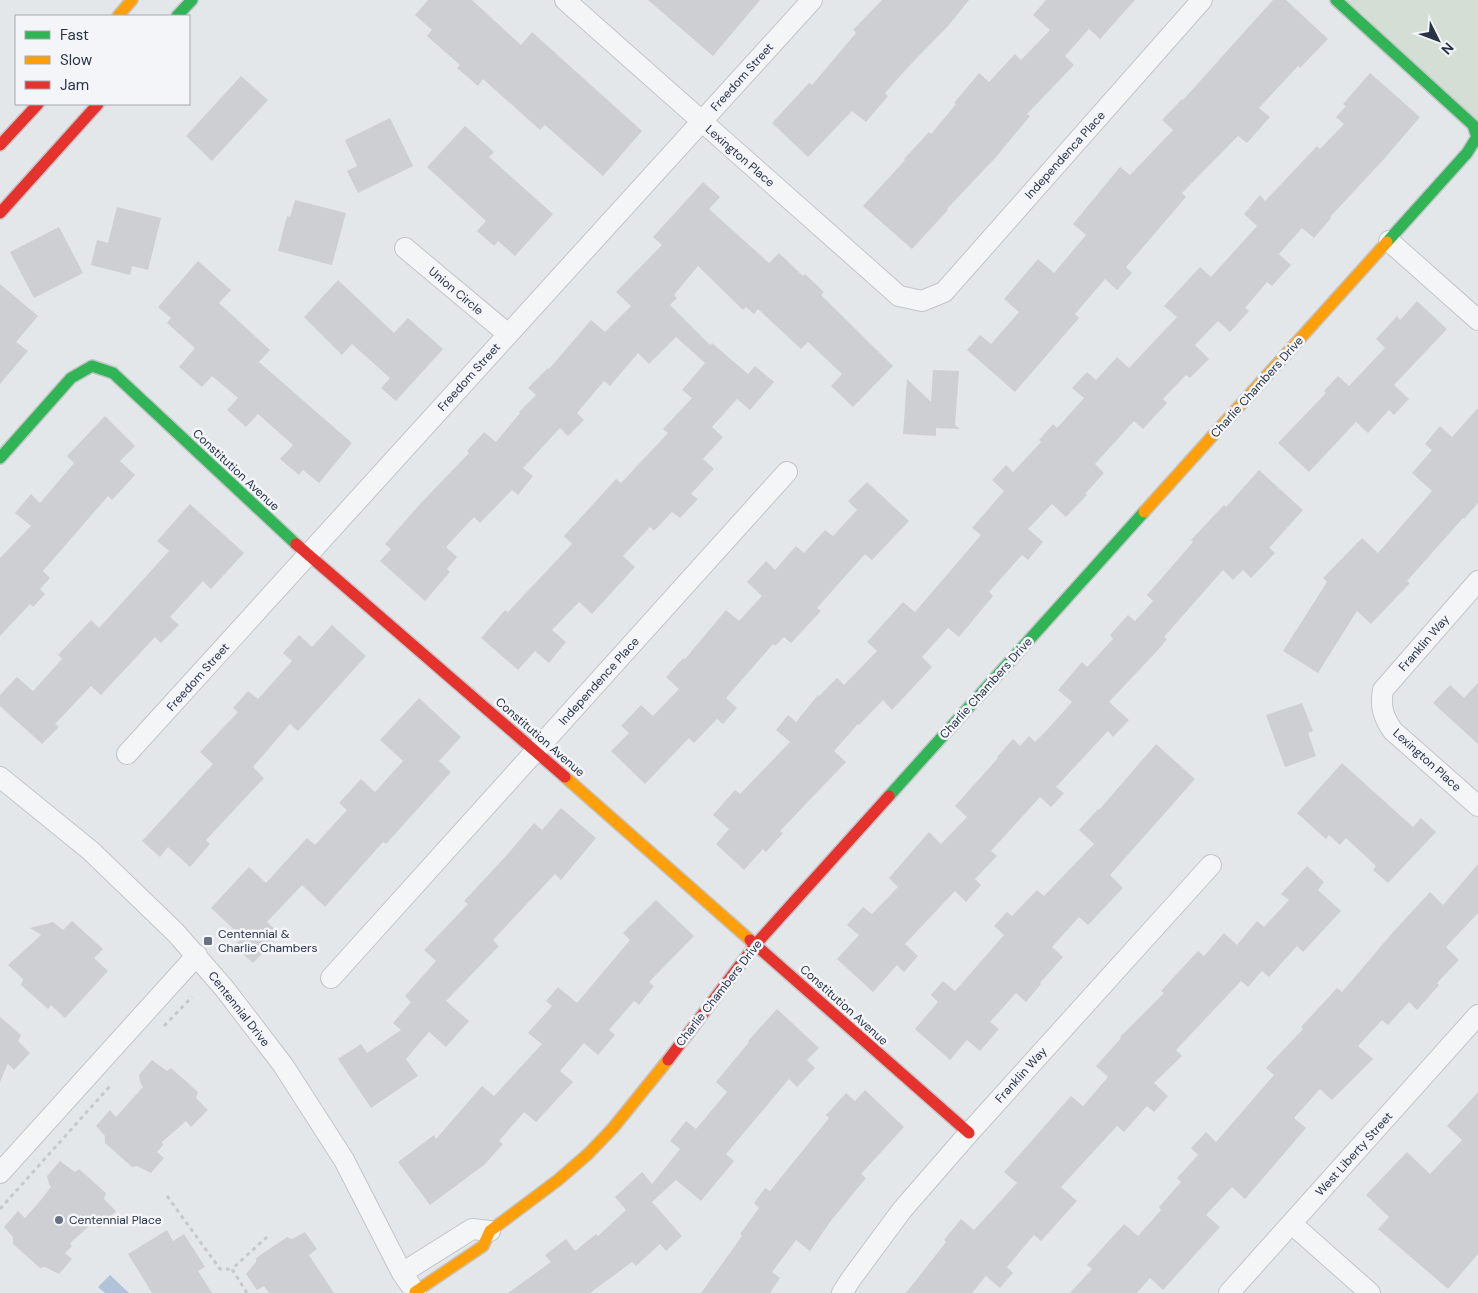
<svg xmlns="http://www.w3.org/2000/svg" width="1478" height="1293" font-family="'DM Sans',sans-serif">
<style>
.green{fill:#d5ded5}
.water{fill:#b0c3d8}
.building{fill:#cdcfd3}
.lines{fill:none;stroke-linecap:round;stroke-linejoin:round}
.street-casing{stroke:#c2c5c8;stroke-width:22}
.fast-casing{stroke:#c2c5c8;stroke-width:14}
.slow-casing{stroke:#c2c5c8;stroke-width:14}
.jam-casing{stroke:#c2c5c8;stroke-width:14}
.path{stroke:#c5c8cd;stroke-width:3;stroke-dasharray:4 4;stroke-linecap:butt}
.street{stroke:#f4f5f7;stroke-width:20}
.fast{stroke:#30b455;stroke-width:11}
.slow{stroke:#ff9f0a;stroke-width:11}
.jam{stroke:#e5322d;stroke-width:11}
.poi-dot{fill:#6a727f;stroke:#f3f5f9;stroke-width:2}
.labels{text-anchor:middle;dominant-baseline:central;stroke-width:5;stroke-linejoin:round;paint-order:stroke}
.street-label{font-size:12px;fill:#283346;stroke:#f3f5f9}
.poi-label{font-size:12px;fill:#283346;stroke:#f3f5f9;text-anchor:start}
</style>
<rect width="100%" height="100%" fill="#e4e7ea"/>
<path class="green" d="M1336,0h142v137z"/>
<path class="water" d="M110,1275l19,18h-24l-7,-6z"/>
<path class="building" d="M428,0h44l49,45 11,-13 110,99 -39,45 -58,-51 -5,5 -57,-51 -5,7 -21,-18 3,-3 -33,-29 5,-6 -17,-15z
M648,0h112l-47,56z
M882,0h87l-20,25 -38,39 -26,29 3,3 -22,26 -14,-11 -44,46 -36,-34 37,-40 3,2 44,-52 -3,-3z
M1046,0h89l-35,39 -11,-10 -24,27 9,9 -47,49 3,2 -34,41 -49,52 1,1 -36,39 -49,-43 42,-46 -1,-1 25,-27 2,2 25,-30 -2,-1 25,-30 10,9 26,-28 6,6 29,-30 -17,-15z
M1273,0h13l42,39 -28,29 -2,-2 -39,42 11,9 -23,26 -9,-7 -56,57 4,4 -60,70 6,6 -15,17 -12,-11 -30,35 4,4 -64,74 -48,-42 13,-15 11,9 28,-32 -15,-13 34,-40 16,14 32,-38 -13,-11 47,-57 10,8 43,-45 -11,-10 20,-21 1,1z
M1370,73l50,44 -36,42 -54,58 1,1 -17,20 -12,-10 -23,26 12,11 -19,21 -5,-4 -22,26 4,3 -19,21 -12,-11 -23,24 14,14 -19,19 -4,-3 -23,24 4,4 -24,26 -9,-8 -39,43 9,9 -19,21 2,1 -21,22 -14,-13 -24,25 15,13 -15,18 -6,-5 -33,37 4,4 -34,41 -11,-9 -26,29 10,10 -40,43 -9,-10 -24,25 -1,-1 -24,27 12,11 -66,69 3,2 -17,19 -3,-3 -19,21 -28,-26 13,-15 -16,-14 22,-25 5,4 50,-52 -14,-12 12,-15 8,7 22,-27 1,1 18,-18 7,7 33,-34 -10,-9 36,-40 12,10 66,-77 -9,-7 32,-37 -12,-11 14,-15 7,7 28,-30 -2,-2 14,-16 4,4 27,-30 -12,-10 15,-16 9,8 21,-23 12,11 48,-51 -13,-11 36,-39 11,10 46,-51 -13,-12 16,-19 5,6 52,-55 3,3 24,-25 -8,-7 10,-11 -3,-2z
M241,76l27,24 -56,61 -26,-25z
M390,118l23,48 -55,27 -11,-22 10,-5 -12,-26z
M465,126l29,26 -5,5 64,57 -38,42 -17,-15 -4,5 -17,-15 9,-10 -59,-54z
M703,182l17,15 -11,12 60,54 10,-10 24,23 2,-2 19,18 -3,3 72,71 -40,41 -22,-21 11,-12 -34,-32 -7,7 -43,-40 -4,5 -8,-7 -3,3 -45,-44 -24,29 3,3 -7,7 40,40 2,-2 36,31 7,-8 19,16 -24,28 -13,-11 -25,28 11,10 -20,22 11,10 -23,25 7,5 -18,19 -8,-6 -18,19 -4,-4 -27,29 12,11 -43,47 -13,-12 -27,28 14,12 -17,21 -14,-12 -17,19 -37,-32 24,-28 3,2 64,-68 -8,-8 52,-57 5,4 47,-50 -5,-4 29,-31 -10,-8 23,-27 -29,-26 -27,27 -11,-11 -28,33 -6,-5 -27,32 7,7 -16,16 -8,-8 -37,40 10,8 -15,19 -6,-5 -32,33 -6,-6 -28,30 11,10 -10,12 3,3 -25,29 -45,-40 11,-12 -6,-5 35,-40 49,-51 -2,-2 17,-19 12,10 24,-29 -1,-1 17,-17 -8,-7 20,-20 1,1 42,-49 14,12 26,-26 -15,-14 46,-47 -9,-8z
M295,200l51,13 -14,52 -54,-14 9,-35 3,1z
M117,207l44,11 -13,52 -16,-4 -2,9 -39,-10 6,-25 11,3z
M59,227l24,46 -49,25 -24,-46z
M198,261l33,29 -12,13 51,47 -11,12 93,81 -33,40 -16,-13 -4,5 -19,-16 13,-14 -35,-31 -12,13 -19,-17 11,-12 -26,-22 -10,11 -23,-20 16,-19 -28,-25 4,-5 -13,-11z
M338,280l56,53 14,-15 35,31 -47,52 -15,-13 9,-10 -38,-34 -10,11 -38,-38z
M0,284l38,32 -22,26 12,9 -28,33z
M1417,301l30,28 -53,56 15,14 -15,16 -5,-5 -21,23 -12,-11 -47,50 -31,-29 48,-50 -2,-2 14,-15 11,10 36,-38 -9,-9 21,-23 3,4z
M933,370l26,1 -4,54 5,4 -24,-1v8l-33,-2 4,-55 24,23z
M1478,408v95l-14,16 -1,-1 -56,63 3,2 -39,41 -14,-13 -39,62 -35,-22 44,-69 -4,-4 39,-40 16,15 54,-62 -20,-18 20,-23 -7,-6 15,-18 12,11z
M105,416l30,30 -15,15 15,14 -23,25 -4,-4 -65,75 7,7 -10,11 5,5 -12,13 -3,-3 -30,32v-78l31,-32 -16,-13 16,-19 9,9 34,-40 -7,-7z
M1259,470l44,40 -34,38 6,5 -24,25 -8,-8 -10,10 -10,-10 -59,67 3,2 -9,11 -49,52 20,18 -16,17 -5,-6 -52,56 8,6 -13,14 -11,-10 -49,54 6,5 -22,23 6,6 -15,17 -11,-11 -50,53 13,12 -14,16 -7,-7 -24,27 -36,-33 22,-24 -12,-10 16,-18 9,7 26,-27 -9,-9 40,-46 12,12 26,-27 -12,-11 43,-48 -1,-1 16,-18 7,7 9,-10 6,6 13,-13 24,-27 -14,-12 24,-28 5,5 26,-28 -3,-4 18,-20 7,6 18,-20 -6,-6 46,-53 -2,-2 33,-35 2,2z
M867,482l42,39 -37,39 -7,-6 -48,54 4,3 -30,32 -7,-6 -9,9 -2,-2 -47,54 11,10 -14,16 -6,-5 -23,24 -5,-5 -44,46 -34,-33 18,-18 -8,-7 20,-21 12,11 26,-27 -13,-12 17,-19 2,1 41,-49 13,11 23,-25 -15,-14 19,-21 9,9 21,-24 8,7 21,-23 8,6 24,-26 -9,-9z
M190,504l54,49 -33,36 -8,-8 -33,36 9,8 -18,18 -6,-6 -54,58 -10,-9 -36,38 4,3 -17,17 -42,-38v-11l17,-18 16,14 29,-32 -4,-4 33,-35 8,8 70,-77 -12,-10z
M332,625l34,31 -68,75 -8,-7 -37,43 11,11 -58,62 4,4 -20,23 -22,-20 -8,10 -18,-16 71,-77 -13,-12 38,-40 -5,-4 15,-17 10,8 34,-38 -9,-8 16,-18 13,12z
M1478,683v61l-45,-41 17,-18 14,13z
M419,698l42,39 -22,24 12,11 -65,72 -3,-2 -58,65 -23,-22 -35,37 13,12 -27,29 -19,-17 8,-9 -31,-29 38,-41 17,16 41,-45 8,7 32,-35 -8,-7 22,-24 14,13 28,-31 -23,-21z
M1302,703l11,28 -5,2 8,23 -31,11 -19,-52z
M1156,744l39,35 -85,96 13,13 -35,37 -9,-8 -27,30 11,10 -23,26 1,1 -15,18 -10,-9 -26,29 9,7 -19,22 -13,-11 -17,20 -35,-31 23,-27 -7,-7 12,-14 12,10 49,-56 -10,-9 13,-14 5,4 25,-26 7,6 50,-52 -15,-14 19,-21 1,1z
M1342,763l71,64 8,-9 15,14 -48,51 -15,-13 3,-4 -30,-28 -6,7 -11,-10 -3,4 -29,-26z
M561,808l35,30 -35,42 -6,-6 -62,66 6,6 -53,55 23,20 -23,26 -17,-15 -23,27 12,17 -47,32 -33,-49 23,-15 6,9 34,-23 -8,-7 18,-21 -6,-6 31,-35 -12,-11 44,-46 -4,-3 42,-45 28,-33 8,7z
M1478,864v49l-32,34 13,13 -22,23 2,2 -22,25 -8,-8 -21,23 -6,-5 -24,26 15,13 -41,41 -12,-11 -26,29 12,10 -61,71 -13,-12 -26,28 14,12 -57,63 -13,-12 -13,15h-67l22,-24 -5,-4 37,-41 14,12 23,-26 -2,-3 22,-25 -4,-4 21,-23 -7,-7 15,-16 10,10 58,-67 -8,-7 37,-39 -2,-2 36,-39 5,4 52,-61 36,-39 13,13z
M1307,866l17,16 -6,8 23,21 -38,41 -6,-6 -28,31 -7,-6 -14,16 -7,-6 -65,69 6,6 -28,27 14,13 -14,16 -7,-6 -23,26 -7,-6 -56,61 16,14 -36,40 -7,-6 -27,32 6,6 -13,15 -14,-12 -14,17h-66l40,-51 -2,-2 17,-21 13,11 43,-47 -13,-11 67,-76 12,10 25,-29 -12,-11 25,-28 -1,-1 44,-44 -3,-2 37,-40 6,5 20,-23 13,12 20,-24 7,6 25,-27 -8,-6z
M656,900l38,36 -45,46 5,4 -15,19 -5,-4 -25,29 6,5 -17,20 -14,-12 -24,28 13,11 -37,40 -12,-10 -25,29 4,3 -19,21 -54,40 -32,-43 36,-27 2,4 46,-53 12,10 48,-52 -14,-11 24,-27 -6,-5 12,-14 19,16 53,-63 -7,-7z
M72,921l31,28 -9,9 14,13 -43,47 -14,-13 -3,4 -27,-24 2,-6 -15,-14 33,-30 -11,-7 23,-6 10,8z
M777,1009l42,39 -12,12 8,8 -18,19 -8,-8 -63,75 8,7 -33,40 -25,-21 -24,22 30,34 -16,15 -6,-7 -24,22 -4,-4 -42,31h-82l43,-31 -6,-7 21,-16 9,12 21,-17 2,2 28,-26 -11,-13 27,-25 10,12 28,-35 -10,-8 16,-20 10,8 31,-37 -11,-10 33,-40 -1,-1z
M0,1017l21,18 -3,6 12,12 -16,17 -6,-6 -1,1 -7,17z
M152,1060l15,11 4,-3 27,24 -2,6 12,12 -17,17 -5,-6 -24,21 1,3 -6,7 7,6 -13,15 -14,-7 -5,1 -27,-24v-7l-9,-10 14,-16 6,7 27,-30 -3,-5 -1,-7z
M865,1090l39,37 -43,47 5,4 -36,44 -20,29 -14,-11 -24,32 8,6 -10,15h-69l41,-57 -2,-2 19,-26 -5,-5 11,-15 5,3 59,-73 -3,-3 20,-22 9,8z
M1478,1092v162l-30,35 -70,-60 11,-12 -23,-22 41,-43 23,22 32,-34 -15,-14z
M60,1161l15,11 4,-3 27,24 -2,6 12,12 -17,17 -5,-6 -24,21 2,3 -7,7 7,6 -13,15 -14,-7 -5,1 -27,-24v-7l-9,-10 14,-16 7,7 15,-17 11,-14 -2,-3 -2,-8z
M167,1230l6,11 11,-7 21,33 -7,4 14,22h-60l-24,-39z
M305,1232l12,17 -8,6 25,38h-65l-5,-7 -7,4 -11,-16 10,-12v-4l31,-21 5,2z"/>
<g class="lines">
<g class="street-casing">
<path id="street" d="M565,0l334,296 23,5 22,-9 258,-292
M1389,241l89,79
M405,248l103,86
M1478,581l-95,109c-3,16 0,27 10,41l85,75
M127,754l685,-754
M0,777l91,74 85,82 48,55 59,77 61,95 58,113 14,20
M331,978l456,-506
M0,1173l197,-218
M1292,1224l78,69
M402,1273l70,-44 18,2
M842,1293l9,-14 51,-69 67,-77 242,-268
M1229,1293l249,-278"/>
</g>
<g class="fast-casing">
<path id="fast" d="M1336,0l137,125 4,12 -10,16 -80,89
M177,16l15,-16
M0,458l71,-80 21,-12 21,7 183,171
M889,796l255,-284"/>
</g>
<g class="slow-casing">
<path id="slow" d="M118,16l14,-16
M1144,512l243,-270
M565,777l185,163
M415,1292l68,-46 7,-15 68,-51 30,-26 25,-26 55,-68"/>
</g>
<g class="jam-casing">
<path id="jam" d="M0,145l38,-41
M0,213l98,-109
M296,544l269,233
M750,940l219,193
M668,1060l88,-116 133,-148"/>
</g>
<path class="path" d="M164,1026l28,-29
M167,1196l53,73h12
M0,1209l110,-123
M247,1293l-15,-24 35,-32"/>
<use href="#street" class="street"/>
<use href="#fast" class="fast"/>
<use href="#slow" class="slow"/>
<use href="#jam" class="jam"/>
</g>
<g class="poi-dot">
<rect x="203" y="936" width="10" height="10" rx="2.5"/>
<circle cx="59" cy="1220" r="5"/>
</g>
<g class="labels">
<g class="street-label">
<text transform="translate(742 77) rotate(-48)">Freedom Street</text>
<text transform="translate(1065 155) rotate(-48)">Independenca Place</text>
<text transform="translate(740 156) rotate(41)">Lexington Place</text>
<text transform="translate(456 291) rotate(40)">Union Circle</text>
<text transform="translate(469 377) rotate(-48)">Freedom Street</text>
<text transform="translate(1257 387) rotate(-48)">Charlie Chambers Drive</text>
<text transform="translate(236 470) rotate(43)">Constitution Avenue</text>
<text transform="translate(1424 643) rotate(-49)">Franklin Way</text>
<text transform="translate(198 677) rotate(-48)">Freedom Street</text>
<text transform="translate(599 681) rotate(-48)">Independence Place</text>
<text transform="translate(986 688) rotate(-48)">Charlie Chambers Drive</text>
<text transform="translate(540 737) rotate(41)">Constitution Avenue</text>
<text transform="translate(1427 760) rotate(42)">Lexington Place</text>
<text transform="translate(719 993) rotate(-52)">Charlie Chambers Drive</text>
<text transform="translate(844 1005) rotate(42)">Constitution Avenue</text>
<text transform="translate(239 1009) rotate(52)">Centennial Drive</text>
<text transform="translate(1021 1075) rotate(-48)">Franklin Way</text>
<text transform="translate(1354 1154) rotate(-48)">West Liberty Street</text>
</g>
<g class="poi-label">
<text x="218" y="934">Centennial &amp;<tspan x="218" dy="14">Charlie Chambers</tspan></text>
<text x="69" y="1220">Centennial Place</text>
</g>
</g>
<rect x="15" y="15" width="175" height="90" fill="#f3f5f9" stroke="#a2a7b1"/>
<rect x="25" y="31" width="25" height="8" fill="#30b455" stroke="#a2a7b1"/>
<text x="60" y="40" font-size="15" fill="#283346">Fast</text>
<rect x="25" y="56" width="25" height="8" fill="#ff9f0a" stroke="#a2a7b1"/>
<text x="60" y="65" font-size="15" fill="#283346">Slow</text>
<rect x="25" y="81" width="25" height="8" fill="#e5322d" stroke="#a2a7b1"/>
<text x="60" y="90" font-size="15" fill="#283346">Jam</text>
<g transform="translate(1438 40) rotate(132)" stroke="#f3f5f9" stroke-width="4" paint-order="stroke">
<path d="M0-4L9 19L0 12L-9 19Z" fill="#283346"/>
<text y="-8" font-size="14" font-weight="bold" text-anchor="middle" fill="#283346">N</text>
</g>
</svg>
